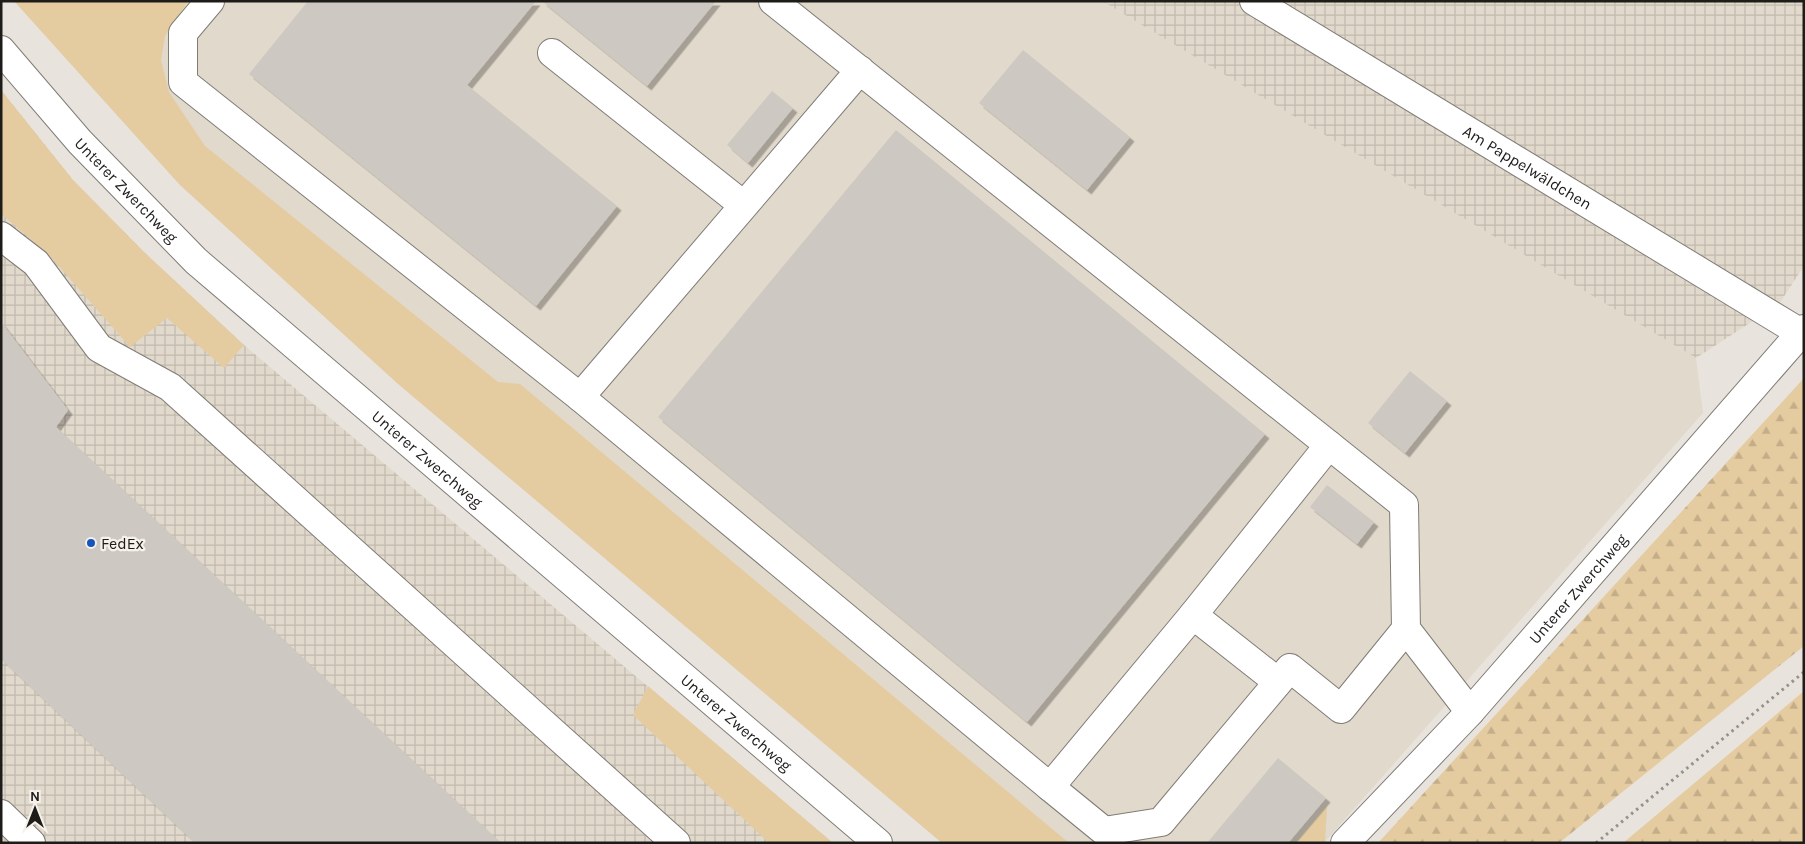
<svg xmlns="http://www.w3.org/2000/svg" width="1805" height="844" font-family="Karla,sans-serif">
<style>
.built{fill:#e1d9cb}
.industrial{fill:url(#industrial-grid)}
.green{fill:#e5cba0}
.forest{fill:url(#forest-firs)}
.building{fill:#cdc9c2;filter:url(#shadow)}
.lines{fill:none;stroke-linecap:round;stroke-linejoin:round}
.minor-casing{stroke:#807c76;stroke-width:30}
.path{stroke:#95928d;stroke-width:3;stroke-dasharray:2.5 4;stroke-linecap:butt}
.minor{stroke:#fff;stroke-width:28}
.poi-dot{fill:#1454bf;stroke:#f6f1ea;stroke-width:2}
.labels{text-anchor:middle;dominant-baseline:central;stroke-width:4.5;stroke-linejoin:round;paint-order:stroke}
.street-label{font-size:16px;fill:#1d1c19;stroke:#f6f1ea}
.poi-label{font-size:16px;fill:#1d1c19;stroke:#f6f1ea;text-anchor:start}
</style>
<defs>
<pattern id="industrial-grid" width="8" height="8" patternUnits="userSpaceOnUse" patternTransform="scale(1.25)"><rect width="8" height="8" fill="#e1d9cb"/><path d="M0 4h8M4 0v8" fill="none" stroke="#c1baae"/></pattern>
<pattern id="forest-firs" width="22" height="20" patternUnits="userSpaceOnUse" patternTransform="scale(1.25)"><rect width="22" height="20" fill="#e5cba0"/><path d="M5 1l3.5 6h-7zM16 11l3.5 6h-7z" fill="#c4ae89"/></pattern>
<filter id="shadow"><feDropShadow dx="4.5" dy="4.5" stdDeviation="0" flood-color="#0004"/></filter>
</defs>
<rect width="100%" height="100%" fill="#e8e4dd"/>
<path class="built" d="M14,1h1088l594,357 7,55 -379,430h-382l-545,-460 -217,-198z"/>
<path class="industrial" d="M1102,1h702v265l-25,38 -83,54z
M1,90l72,90 72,73 99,92 589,498h-832z"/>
<path class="green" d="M14,1h174l-23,35 -4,24 8,32 36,54 293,236 22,2 549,459h-127l-545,-460 -217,-198z
M1,90l72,90 72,73 99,92 -20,23 -57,-50 -37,29 -82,-93 -47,-40z
M648,686l185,157h-64l-136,-128z
M1327,806l-2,36 -29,1z"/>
<path class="forest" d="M1804,378v268l-245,197h-181z
M1804,691v152h-181z"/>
<path class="building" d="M308,1h228l-69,84 150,121 -81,100 -287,-232z
M542,1h174l-69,85z
M1023,50l107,87 -43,53 -108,-87z
M772,91l21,17 -45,55 -21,-18z
M896,130l369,304 -238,288 -369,-305z
M1,322l67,88 -12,17 445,416h-306l-194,-184z
M1410,371l37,30 -42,52 -37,-30z
M1327,485l47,37 -17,22 -47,-37z
M1278,758l48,40 -38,45h-81z"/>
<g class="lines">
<g class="minor-casing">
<g id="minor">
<path d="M210,1l-27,32v49l397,315 470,390 143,-172 136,-170 -556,-444"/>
<path id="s1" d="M1254,1l547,332"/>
<path id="s2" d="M1,50l79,92 116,119 682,582"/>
<path d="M552,53l190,151"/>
<path d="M1,236l35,27 63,85 71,39 506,456"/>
<path d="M580,397l280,-327"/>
<path d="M1193,615l85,67"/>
<path d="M1406,629l64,83"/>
<path d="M1050,787l54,44 57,-9 129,-154 51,41 65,-80 -2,-124 -75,-60"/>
<path d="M1,814l30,29"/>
<path id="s3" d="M1345,843l125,-131 334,-383"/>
</g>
</g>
<path class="path" d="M1596,843l208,-171"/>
<use href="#minor" class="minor"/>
</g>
<circle class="poi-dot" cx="91" cy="543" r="5"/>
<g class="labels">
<g class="street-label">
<text stroke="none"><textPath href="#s1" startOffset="320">Am Pappelwäldchen</textPath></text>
<text stroke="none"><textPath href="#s2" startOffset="188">Unterer Zwerchweg</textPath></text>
<text stroke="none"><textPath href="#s2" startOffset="592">Unterer Zwerchweg</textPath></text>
<text stroke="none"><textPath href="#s3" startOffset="345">Unterer Zwerchweg</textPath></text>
<text stroke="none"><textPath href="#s2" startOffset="998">Unterer Zwerchweg</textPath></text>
</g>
<g class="poi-label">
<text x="101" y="543">FedEx</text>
</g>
</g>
<rect width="1805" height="844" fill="none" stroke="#1d1c19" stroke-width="5"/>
<g transform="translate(35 809)" stroke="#f6f1ea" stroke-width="4" paint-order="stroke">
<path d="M0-4L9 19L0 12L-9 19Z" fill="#1d1c19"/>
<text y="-8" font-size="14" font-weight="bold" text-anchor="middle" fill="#1d1c19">N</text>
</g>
</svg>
